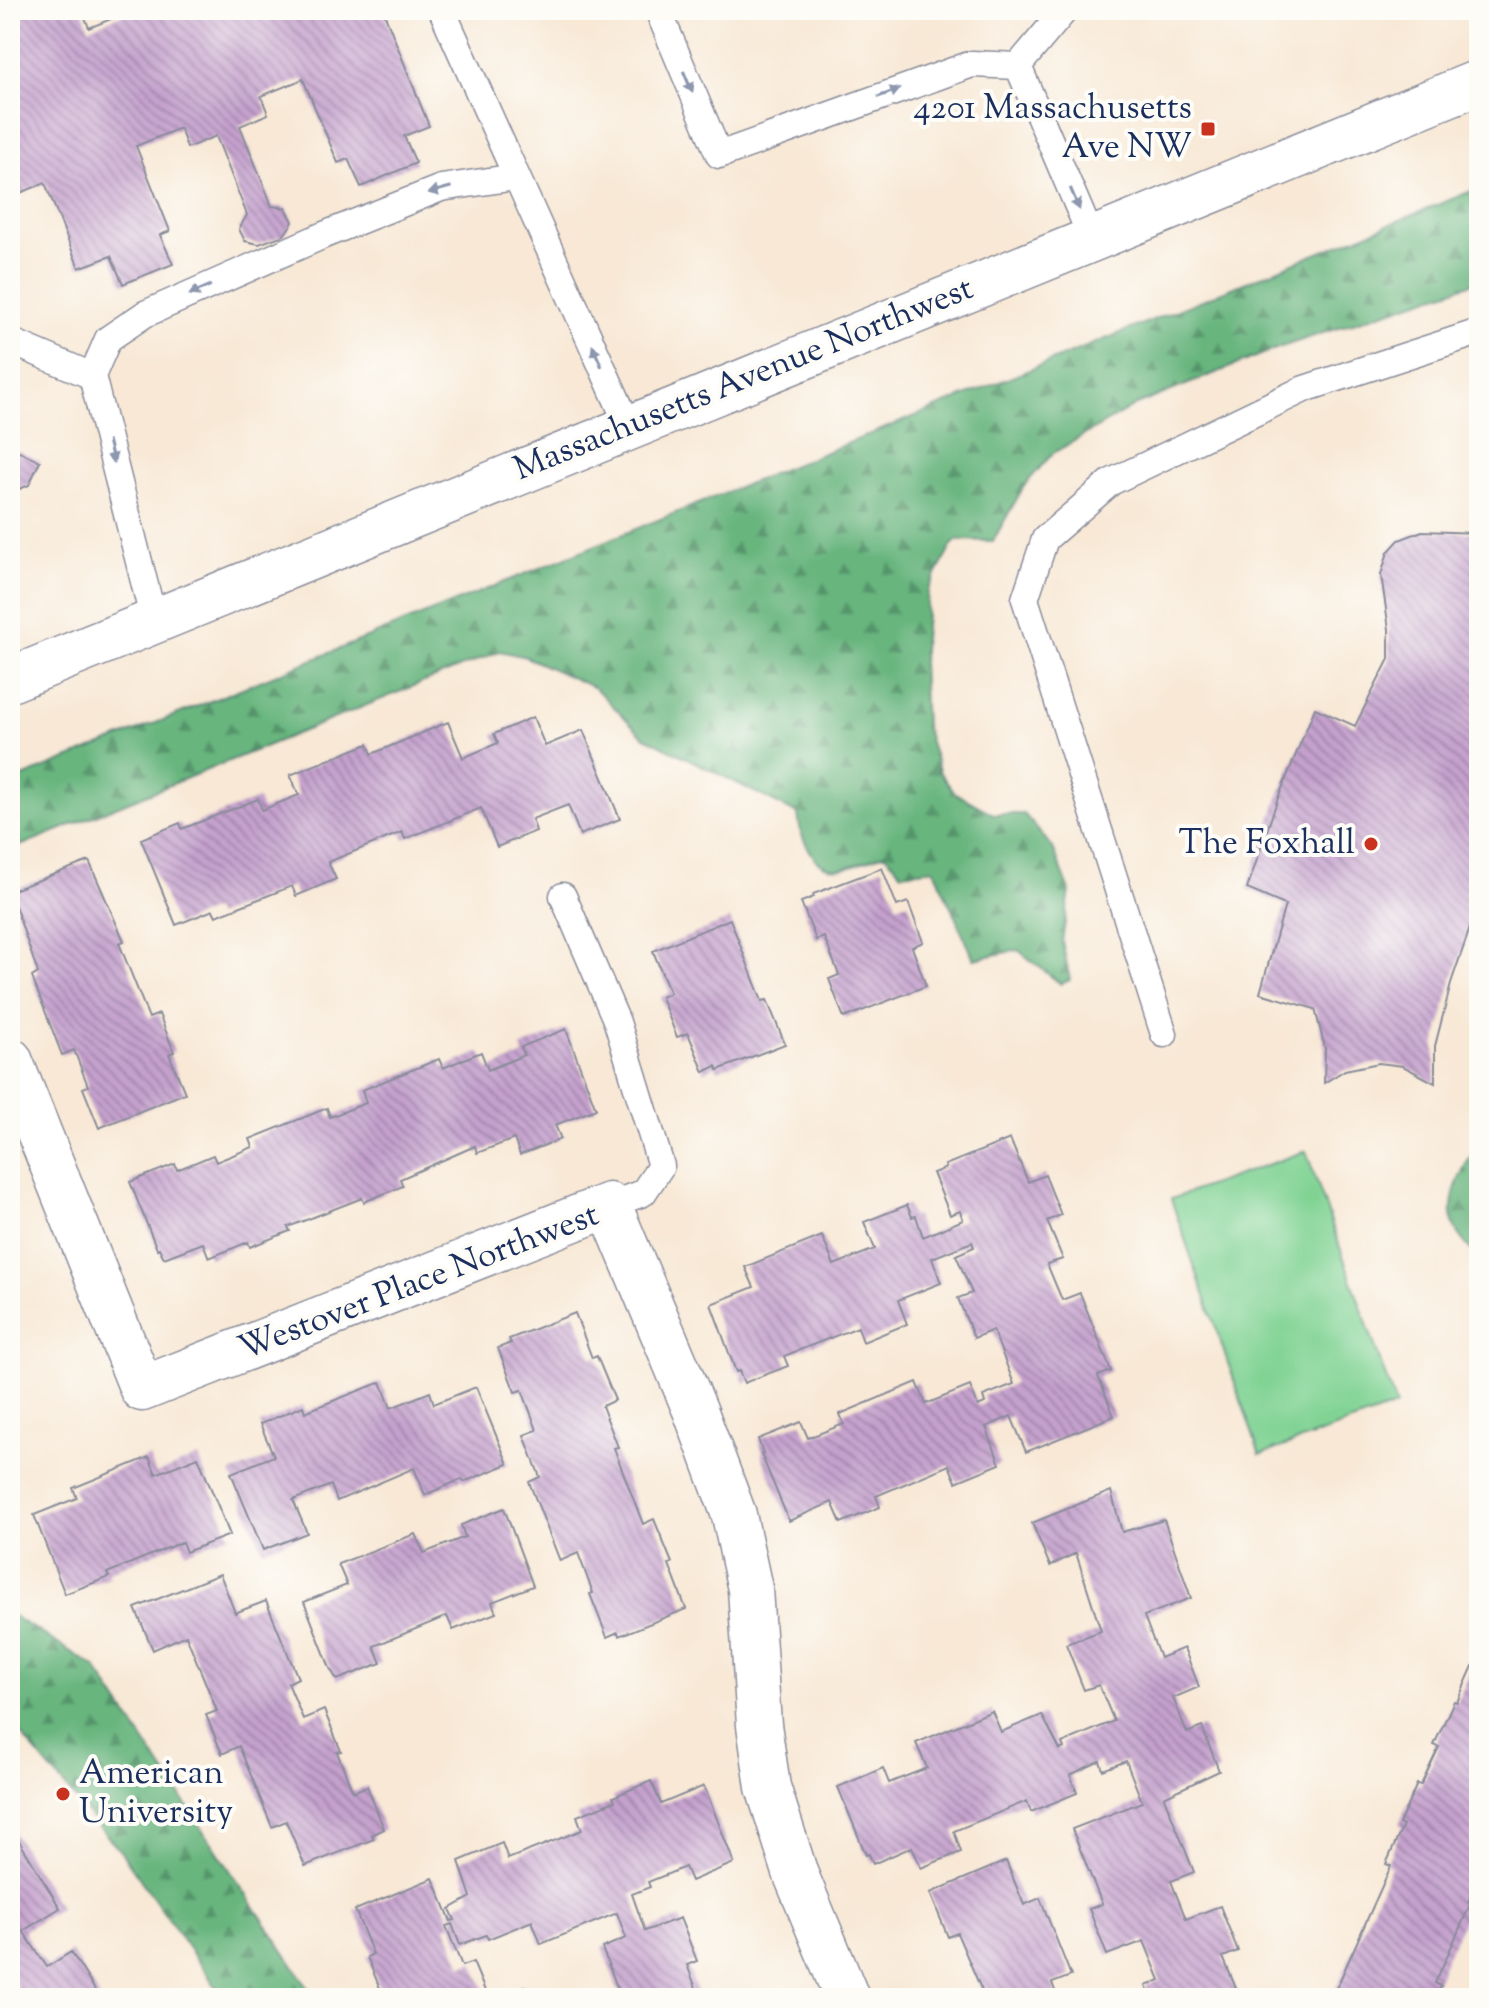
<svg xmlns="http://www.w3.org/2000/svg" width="1489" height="2008" font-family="'Sorts Mill Goudy',serif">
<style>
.green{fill:#81d394;stroke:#4e8179;stroke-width:2}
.forest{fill:url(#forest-firs);stroke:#42726e;stroke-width:2}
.building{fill:url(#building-back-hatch)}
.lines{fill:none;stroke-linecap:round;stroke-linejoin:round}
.lane-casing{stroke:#8a8c9a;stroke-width:29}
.street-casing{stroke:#8a8c9a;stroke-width:47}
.primary-casing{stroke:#8a8c9a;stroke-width:47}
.lane{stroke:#fff;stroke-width:26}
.street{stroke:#fff;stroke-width:44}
.primary{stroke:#fff;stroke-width:44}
.oneway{fill:#8d97ae}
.poi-dot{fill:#c8321e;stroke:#fdfcf7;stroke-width:3}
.labels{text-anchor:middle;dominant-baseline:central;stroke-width:8;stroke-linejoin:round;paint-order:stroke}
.poi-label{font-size:34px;fill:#1b2f5e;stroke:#fdfcf7;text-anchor:end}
.street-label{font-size:34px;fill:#1b2f5e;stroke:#fdfcf7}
</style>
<defs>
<pattern id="forest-firs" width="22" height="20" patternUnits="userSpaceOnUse" patternTransform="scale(2)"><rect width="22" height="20" fill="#68b57e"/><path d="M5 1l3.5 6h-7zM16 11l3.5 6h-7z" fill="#55946a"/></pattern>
<pattern id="building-back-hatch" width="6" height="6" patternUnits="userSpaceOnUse" patternTransform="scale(2)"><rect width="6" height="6" fill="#c5a1cd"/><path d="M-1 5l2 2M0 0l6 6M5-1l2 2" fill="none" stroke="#9f84aa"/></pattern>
</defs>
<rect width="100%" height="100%" fill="#fdfcf7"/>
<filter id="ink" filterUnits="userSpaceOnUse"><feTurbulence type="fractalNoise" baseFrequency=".0125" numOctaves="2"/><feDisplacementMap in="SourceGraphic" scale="16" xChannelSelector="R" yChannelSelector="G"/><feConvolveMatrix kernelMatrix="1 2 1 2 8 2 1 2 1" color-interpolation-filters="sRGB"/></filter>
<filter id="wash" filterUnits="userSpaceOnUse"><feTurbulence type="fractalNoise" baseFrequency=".006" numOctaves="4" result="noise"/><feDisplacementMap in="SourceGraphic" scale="32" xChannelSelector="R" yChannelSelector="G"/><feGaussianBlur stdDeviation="1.8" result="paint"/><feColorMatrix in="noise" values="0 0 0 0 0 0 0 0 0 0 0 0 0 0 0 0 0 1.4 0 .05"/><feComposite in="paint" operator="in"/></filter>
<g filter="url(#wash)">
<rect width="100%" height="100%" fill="#f8e8d5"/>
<path class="green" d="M1306,1151l90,255 -136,49 -89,-256z"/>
<path class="forest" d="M1479,188v93l-201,67 -142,57 -84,49 -28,32 -31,55 -36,-1 -5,5 -24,45 -6,72 3,64 15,47 15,20 38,21h31l29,34 17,43 -8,50 8,39 -9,4 -43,-34 -44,9 -40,-90 -32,4 -17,-19c-27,8 -55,28 -73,0 -10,-16 -12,-21 -14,-40l-155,-78 -48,-48 -69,-31 -26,-6 -490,199v-68z
M1479,1144v115c-7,-9 -20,-20 -24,-31 -11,-27 9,-64 24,-84z
M10,1614l85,53 220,331h-91l-103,-146 -111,-130z"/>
<g id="blocks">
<path class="building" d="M13,10h69l7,18 44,-18h250l46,116 -25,10 12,27 -55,24 -13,-28 -10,4 -35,-84 -42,17 7,18 -28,12 32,80 14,2 7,14 -9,13 -25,9 -14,-3 -6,-12 8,-14 -31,-79 -29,12 -7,-20 -44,18 34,85 -10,4 13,29 -50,20 -12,-28 -32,12 -34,-85 -35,14v-99l4,-1 -4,-10v-75z
M10,447l30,14 -11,24 -19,8z
M1422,531l57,2v369l-27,78 -17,66v37l-32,-17 -24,-3 -34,7 -21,13 1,-35 -10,-39 -55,-16 25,-88 -38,-16 31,-91 37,-90 40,18 34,-67v-30l-8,-54 7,-23 11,-12z
M533,717l12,29 38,-16 37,89 -40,16 -12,-30 -36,14 4,12 -39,16 -16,-39 -76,31 -3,-7 -74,30 8,17 -40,17 -4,-10 -76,30 -3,-6 -37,15 -35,-86 39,-16 2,6 76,-30 4,11 37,-15 -9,-20 78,-31 4,10 76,-32 15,36 35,-15 -4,-9z
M89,861l35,80 -5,2 30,75 10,-4 15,38 -5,2 16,39 -86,35 -16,-40 5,-2 -14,-36 -12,5 -30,-78 6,-4 -28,-82z
M882,868l15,38 11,-4 15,40 -11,5 14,39 -82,32 -15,-39 10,-4 -15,-38 -8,3 -15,-38 13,-5 -1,-3z
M730,919l32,82 5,-1 18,44 -67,26 -2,-4 -12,6 -16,-39 -11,4 -16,-40 9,-4 -17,-42z
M566,1029l30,80 -41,16 6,14 -41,16 -6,-16 -37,14 -2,-7 -75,33 3,7 -39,16 -2,-4 -74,29 2,4 -40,16 -2,-5 -39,16 -6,-15 -39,15 -5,-10 -2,1 -27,-67 45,-18 2,6 36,-15 3,7 37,-15 -3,-8 77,-31 3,9 36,-14 -4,-13 77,-31 4,9 38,-16 7,18 36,-15 -3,-8z
M1010,1139l18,43 17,-7 16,40 -14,6 16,38 -16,5 15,36 18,-7 31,78 -13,5 16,40 -88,36 -15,-36 -25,11 14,37 -44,18 -7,-17 -73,31 4,11 -39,16 -9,-21 -43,19 -28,-67 2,-1 -5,-14 43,-17 7,16 36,-14 -4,-10 77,-32 9,22 44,-18 8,20 7,-3 -2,-7 31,-12 -21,-54 -19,8 -16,-40 14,-5 -16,-38 18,-8 -2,-5 -40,16 9,25 -43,17 9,24 -44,18 -5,-15 -74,29 4,10 -44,17 -5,-12 -3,1 -25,-68 43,-17 -9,-20 77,-31 12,29 41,-16 -11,-27 43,-17 5,12 4,-1 7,21 40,-17 -3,-9 -10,4 -17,-42 13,-5 -1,-3z
M575,1313l17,45 5,-2 1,3 17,41 -13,6 16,41 -4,1 14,37 15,39 11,-5 18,44 -3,1 17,45 -67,27 -1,-4 -11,5 -17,-43 3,-1 -15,-40 -18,8 -31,-79 11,-5 -16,-42 13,-5 -15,-40 -7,2 -17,-44 13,-5 -2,-4z
M381,1382l10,26 39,-16 4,12 42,-17 32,77 -44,18 -2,-3 -37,16 -11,-27 -77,33 -6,-16 -38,15 14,33 -44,17 -32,-77 43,-17 -14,-32 43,-18 2,6z
M149,1457l7,17 42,-17 32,78 -44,17 -4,-10 -75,31 2,4 -44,17 -31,-79 43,-17 -4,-10z
M1111,1491l11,41 42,-12 27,78 -47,18 16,42 24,-10 15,39 -26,11 14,35 15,-6 17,44 -55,26 30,75 -23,9 15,38 34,-13 18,45 -15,6 17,41h-89l-5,-12 14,-6 -16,-39 -37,14 -18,-46 13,-5 -30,-75 70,-27 -16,-41 -23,9 -3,-9 -30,14 7,18 -46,19 -4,-11 -73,30 7,21 -40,16 -9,-21 -39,17 -4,-10 -3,1 -28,-68 45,-19 6,15 38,-15 -11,-25 76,-32 9,21 41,-17 18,35 4,-2 -2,-5 52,-22 -15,-36 -15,5 -18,-46 35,-13 -25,-78 -26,13 -18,-43z
M504,1508l29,78 -41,16 4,11 -43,17 -6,-14 -73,30 7,17 -44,17 -7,-12 -26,-66 43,-17 -9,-21 77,-30 9,19 41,-16 -4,-12z
M220,1574l15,39 31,-12 32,77 -10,5 15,36 21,-9 17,41 -4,1 16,40 14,-6 17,43 -12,6 2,4 -69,27 -19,-45 -14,6 -33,-81 -17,8 -16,-39 11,-4 -31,-76 -33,15 -18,-42z
M1479,1658v227l-2,-1 -9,18 3,1 -36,80 6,3 -6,12h-103l59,-132 -5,-2 17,-38 -4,-2 18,-40 4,1 18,-38 -5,-2 20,-44 3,1 16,-36 2,1z
M651,1781l10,23 43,-18 30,77 -43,18 -6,-14 -37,15 2,5 -18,7 13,37 35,-13 17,43 -10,4 13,33h-96l15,-6 -17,-44 24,-10 -9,-25 -76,31 -9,-23 -44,18 -2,-4 -26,10 -8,-21 -6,2 16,40 11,-4 15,36h-104l-17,-41 6,-3 -18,-44 78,-32 18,43 4,-1 -5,-11 21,-12 -12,-36 43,-18 6,16 74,-29 -5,-14 38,-15 -2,-4z
M10,1826l50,82 -37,23 24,36 24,-15 29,46h-90v-8l7,-4 -7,-13z
M1006,1861l18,44 16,-7 31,78 -19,7 6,15h-73l-28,-65 -9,4 -18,-44z
M525,1986l5,12h-36z"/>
</g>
</g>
<g filter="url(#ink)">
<use href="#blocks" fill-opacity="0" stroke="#8a8c9a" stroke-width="2"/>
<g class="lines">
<g class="lane-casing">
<path id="lane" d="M442,10l187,417
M658,10l61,145 253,-91 46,2
M1065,10l-47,56 74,173
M10,341l82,35
M154,621l-62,-245 16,-37 37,-25 179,-79 117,-47 75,-11
M563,896l54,126 44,144 -18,27 -34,12
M1164,1034l-139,-435 20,-60 66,-57 193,-93 175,-57"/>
</g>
<g class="street-casing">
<path id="street" d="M10,1060l132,329 467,-184 86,205 39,105 16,74 9,136 9,62 28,88 51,123"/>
</g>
<g class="primary-casing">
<path id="primary" d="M10,680l1469,-598"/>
</g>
<use href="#lane" class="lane"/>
<use href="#street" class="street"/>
<use href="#primary" class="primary"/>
</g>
<defs><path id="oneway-solid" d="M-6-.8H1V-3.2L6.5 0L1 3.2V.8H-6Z" transform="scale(2)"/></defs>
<g class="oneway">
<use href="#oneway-solid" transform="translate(688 82) rotate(67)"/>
<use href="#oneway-solid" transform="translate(889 93) rotate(-20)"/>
<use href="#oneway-solid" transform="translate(440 190) rotate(164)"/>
<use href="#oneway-solid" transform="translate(1075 199) rotate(67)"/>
<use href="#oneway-solid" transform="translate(200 290) rotate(156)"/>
<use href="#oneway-solid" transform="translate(597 356) rotate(-114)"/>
<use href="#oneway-solid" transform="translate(111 452) rotate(76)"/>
</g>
</g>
<g class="poi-dot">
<rect x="1200" y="121" width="16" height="16" rx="4"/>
<circle cx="1371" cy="844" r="8"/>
<circle cx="63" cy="1794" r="8"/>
</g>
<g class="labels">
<g class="poi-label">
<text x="1192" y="109">4201 Massachusetts<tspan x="1192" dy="39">Ave NW</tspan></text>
<text x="1355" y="844">The Foxhall</text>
<text x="79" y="1774" text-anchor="start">American<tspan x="79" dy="39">University</tspan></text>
</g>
<g class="street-label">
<text transform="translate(744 380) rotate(-22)">Massachusetts Avenue Northwest</text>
<text transform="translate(419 1283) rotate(-21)">Westover Place Northwest</text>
</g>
</g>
<rect width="1489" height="2008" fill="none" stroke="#fdfcf7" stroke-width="40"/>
</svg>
